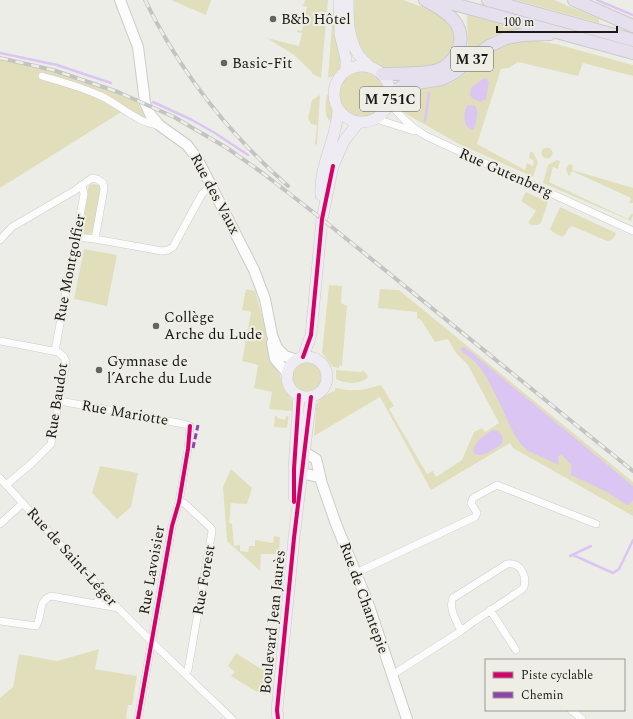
<svg xmlns="http://www.w3.org/2000/svg" width="633" height="719" font-family="Spectral,serif">
<style>
.green{fill:#e1dfbb}
.water{fill:#dbc6f3}
.lines{fill:none;stroke-linecap:round;stroke-linejoin:round}
.stream{stroke:#dbc6f3;stroke-width:2.5}
.street-casing{stroke:#cbcbc8;stroke-width:8}
.secondary-casing{stroke:#cbcbc8;stroke-width:12}
.primary-casing{stroke:#cbcbc8;stroke-width:12}
.highway-casing{stroke:#cbcbc8;stroke-width:14}
.street{stroke:#fcfcfc;stroke-width:7}
.secondary{stroke:#fcfcfc;stroke-width:10}
.primary{stroke:#efebf2;stroke-width:11}
.highway{stroke:#e6dfed;stroke-width:12}
.rail-casing{stroke:#c3c3c2;stroke-width:4}
.rail{stroke:#efeee6;stroke-width:2.5;stroke-dasharray:8;stroke-linecap:butt}
.quiet{stroke:#8e44ad;stroke-width:3;stroke-dasharray:6 3;stroke-linecap:butt}
.cycleway-casing{stroke:#efeee6;stroke-width:6}
.cycleway{stroke:#d6006c;stroke-width:4}
.poi-dot{fill:#636360;stroke:#efeee6;stroke-width:1.5}
.labels{text-anchor:middle;dominant-baseline:central;stroke-width:4;stroke-linejoin:round;paint-order:stroke}
.shield{fill:#efeee6;stroke:#595954;stroke-width:1}
.shield-label{font-size:14px;font-weight:bold;fill:#191916}
.poi-label{font-size:15px;fill:#191916;stroke:#efeee6;text-anchor:start}
.street-label{font-size:15px;fill:#191916;stroke:#efeee6}
</style>
<rect width="100%" height="100%" fill="#edede8"/>
<path class="green" d="M171,0h40l-5,15z
M305,0h23l-7,78 -9,-4v-2l-18,-17 -27,-17 32,8 3,-13 -5,-1v-2l5,1 3,-11 -5,-1v-4l5,1 2,-9 -4,-1z
M334,0l8,62c-1,8 -6,14 -14,16z
M353,0h50l31,11 13,8 6,8 3,12 -6,17 -17,11 -48,2 -14,-7 -10,-9 -10,-33z
M516,0h38l45,19v4z
M467,15l51,14 -24,6 -26,18z
M520,41h18l18,3 77,21v11l-50,-13 -5,13 -60,-14 -9,6 -8,1 -24,75 48,26 2,-7 6,3 1,-5 -5,-3 1,-6h3l5,10 -5,15 -74,-33 -58,-33c-4,-5 -5,-8 -4,-15l13,-8h22l19,-5 10,-6 33,-26 13,-7z
M0,58l29,6 46,13 61,22 14,29 -27,-17 -123,77z
M338 95a24 24 0 1 1 48 0a24 24 0 1 1-48 0Z
M327,93l7,21v9c-12,-3 -8,-20 -7,-30z
M320,95l-3,50 -2,-1 2,-19 -6,-1 -3,-6 4,-18z
M541.5 153a5.5 5.5 0 1 1 11 0a5.5 5.5 0 1 1-11 0Z
M557,160l3,1 -2,8 -5,-2 -4,15 79,37 4,-6 1,2 -2,6 -88,-38 5,-18z
M569,164l4,1 -1,5 61,18v15h-4l2,-5 -59,-27 -3,5 -1,-1 -2,-6z
M93,184l6,1 2,5 -8,41c-3,4 -6,5 -10,2l-2,-5 7,-40 2,-3z
M526,192l22,10 -7,21 -3,2h-6l-4,-2 8,-12 -15,-10z
M560,207l56,26c-1,4 -4,8 -9,8l-35,-15c-5,2 -5,9 -10,11l-9,-5 -3,-3z
M84,249l33,6 -10,51 -33,-7z
M329,285l13,1 -1,17 6,3 -5,60 -3,-1v3l-6,-1 -11,-14z
M246,289l9,2 9,31 6,37 10,16 3,12 9,13 1,4 -1,7 -23,-2 3,-17 -18,-4 4,-23 -16,-4 9,-49 -9,-2z
M380,289l19,1 234,192v34l-120,-68 -3,-5 -79,47 -51,-93 -66,39 2,-25 -2,-1c3,-9 11,-16 21,-19v-3l13,2h13l20,-5 13,21 -5,3 38,65 6,-3 3,6 26,-17 12,-28 8,-4 3,4 14,-9 -31,-58 -12,-12 -8,-14 -13,3 -14,-22 -4,-2v-6l-39,-4z
M292 376a15 15 0 1 1 30 0a15 15 0 1 1-30 0Z
M336,370l26,2v-2l4,3 2,4c-7,8 -24,7 -32,2z
M275,416h2v2l8,2 1,-4h3l-2,12 -13,-1z
M100,466l38,7 -7,34 -14,12 -25,-26z
M231,469l21,19 -5,16 -16,-1 -2,20 3,1 2,22 6,-1v6l8,1 1,-6h6v-6l18,3 1,-7 6,1 -1,17h-18l-1,17 -33,-30 -4,-54z
M99,649l-4,20 42,7 -5,29h-4l-2,13 3,1h-129v-21l13,-11 6,-33 38,7z
M236,653l33,21 -3,21 -11,-4 -24,-15 4,-4 -7,-6z"/>
<path class="water" d="M484,78l3,1 2,3 -3,17 -5,3 -8,-3 -3,-4 1,-7z
M468,105l7,1c5,6 1,16 -1,23l-2,1c-9,-3 -10,-18 -4,-25z
M463,347l3,1 167,138v14l-4,5h-2l-20,-13 -36,-17v-10l-9,-10 -4,1 1,9 -31,-14c-15,-12 -20,-31 -28,-47 -7,-14 -14,-30 -24,-41 -4,-4 -9,-8 -14,-11l-1,-3z
M493,430l6,1 4,7 -1,6c-8,5 -18,14 -27,10l-2,-3c3,-11 11,-16 20,-21z"/>
<g class="lines">
<path class="stream" d="M597,0l36,15
M0,53l57,12 54,18
M153,102l39,18 23,13 33,22
M425,121l4,-28
M573,555l40,18 6,-4 14,-29
M570,556l21,-10"/>
<g class="street-casing">
<path id="street" d="M42,76c20,6 40,11 59,20 19,9 38,28 58,29
M389,101c10,15 21,26 37,35l207,95
M376,119l38,12
M76,237l19,2 67,12 6,-1 5,-3 29,-53 9,-9
M0,240l12,-13 62,-36 18,-13 5,1 6,4 1,6 -9,50
M0,341l58,11 6,5 2,5 -15,82 -19,19 -26,22
M55,351l29,-157 -2,-9
M60,401l124,23 6,2 -2,23 -9,53 -7,24 -34,193
M0,478l118,130 41,41 73,70
M179,502l5,1 27,25 1,3 -24,139 -3,3
M0,524l23,-21
M356,573l119,-56 2,-4 -6,-10 2,-5 24,-13 99,39
M103,591l-7,13 22,4
M490,610l26,40
M0,621l36,5c7,-10 1,-25 15,-30l45,8
M392,675l69,-44 12,-9 48,-32 3,-3c3,-12 -4,-25 -17,-23l-54,34c-5,10 4,24 8,33
M571,710l11,9"/>
</g>
<g class="secondary-casing">
<path id="secondary" d="M120,0l18,47 6,47 1,9 5,11 9,11 28,20 10,13 57,112 11,29 7,36 5,13 8,8 12,4
M272,343l3,16 13,15
M304,452l12,7 6,25 14,40 32,79 39,116
M298,469l7,5 15,3"/>
</g>
<g class="primary-casing">
<path id="primary" d="M339,0l1,34 6,25v11
M348,0c0,18 0,38 10,54 3,4 7,8 11,12
M334 94a28 28 0 1 1 56 0a28 28 0 1 1-56 0Z
M321,195c-2,-30 16,-56 17,-85
M303,357l8,-22 11,-116 11,-53 11,-25 14,-18
M287 377a20 20 0 1 1 40 0a20 20 0 1 1-40 0Z
M294,497v-28l5,-74
M278,719l-1,-9 17,-172 17,-141"/>
</g>
<g class="highway-casing">
<path id="highway" d="M439,0l194,53
M488,0l145,40
M574,0l59,26
M382,74c17,-1 40,1 56,-4 8,-3 14,-9 18,-16 15,-28 -10,-43 -31,-54
M390,95l14,-10 38,-6 12,-6 35,-27 17,-8 17,-3 27,-1"/>
</g>
<use href="#street" class="street"/>
<use href="#secondary" class="secondary"/>
<use href="#primary" class="primary"/>
<use href="#highway" class="highway"/>
<g class="rail-casing">
<path id="rail" d="M145,0c35,72 83,133 143,186
M0,58l53,12 65,22 56,25 53,31 37,26 58,45 311,252"/>
</g>
<use href="#rail" class="rail"/>
<path class="quiet" d="M193,448l5,-23"/>
<g class="cycleway-casing">
<path id="cycleway" d="M303,357l8,-22 11,-116 11,-53
M294,502v-33l5,-74
M138,719l34,-193 7,-24 9,-53 2,-23
M278,719l-1,-9 17,-172 17,-141"/>
</g>
<use href="#cycleway" class="cycleway"/>
</g>
<g class="poi-dot">
<circle cx="273" cy="19" r="4"/>
<circle cx="224" cy="63" r="4"/>
<circle cx="156" cy="326" r="4"/>
<circle cx="99" cy="370" r="4"/>
</g>
<g class="labels">
<g class="shield">
<rect x="451" y="47" width="42" height="24" rx="3"/>
<rect x="360" y="87" width="60" height="24" rx="3"/>
</g>
<g class="shield-label">
<text x="472" y="59">M 37</text>
<text x="390" y="99">M 751C</text>
</g>
<g class="poi-label">
<text x="281" y="19">B&amp;b Hôtel</text>
<text x="232" y="63">Basic-Fit</text>
<text x="164" y="317">Collège<tspan x="164" dy="17">Arche du Lude</tspan></text>
<text x="107" y="361">Gymnase de<tspan x="107" dy="17">l’Arche du Lude</tspan></text>
</g>
<g class="street-label">
<text transform="translate(506 173) rotate(24)">Rue Gutenberg</text>
<text transform="translate(215 194) rotate(62)">Rue des Vaux</text>
<text transform="translate(70 268) rotate(-79)">Rue Montgolfier</text>
<text transform="translate(57 401) rotate(-81)">Rue Baudot</text>
<text transform="translate(125 413) rotate(10)">Rue Mariotte</text>
<text transform="translate(72 557) rotate(48)">Rue de Saint-Léger</text>
<text transform="translate(152 570) rotate(-80)">Rue Lavoisier</text>
<text transform="translate(204 580) rotate(-80)">Rue Forest</text>
<text transform="translate(364 598) rotate(70)">Rue de Chantepie</text>
<text transform="translate(273 622) rotate(-84)">Boulevard Jean Jaurès</text>
</g>
</g>
<rect x="485" y="659" width="140" height="52" fill="#efeee6" stroke="#999993"/>
<rect x="493" y="672" width="20" height="6" fill="#d6006c" stroke="#999993"/>
<text x="521" y="679" font-size="12" fill="#191916">Piste cyclable</text>
<rect x="493" y="692" width="20" height="6" fill="#8e44ad" stroke="#999993"/>
<text x="521" y="699" font-size="12" fill="#191916">Chemin</text>
<path d="M497 26v6h120v-6" fill="none" stroke="#191916" stroke-width="2"/>
<text x="503" y="26" font-size="12" fill="#191916" stroke="#efeee6" stroke-width="3" paint-order="stroke">100 m</text>
</svg>
